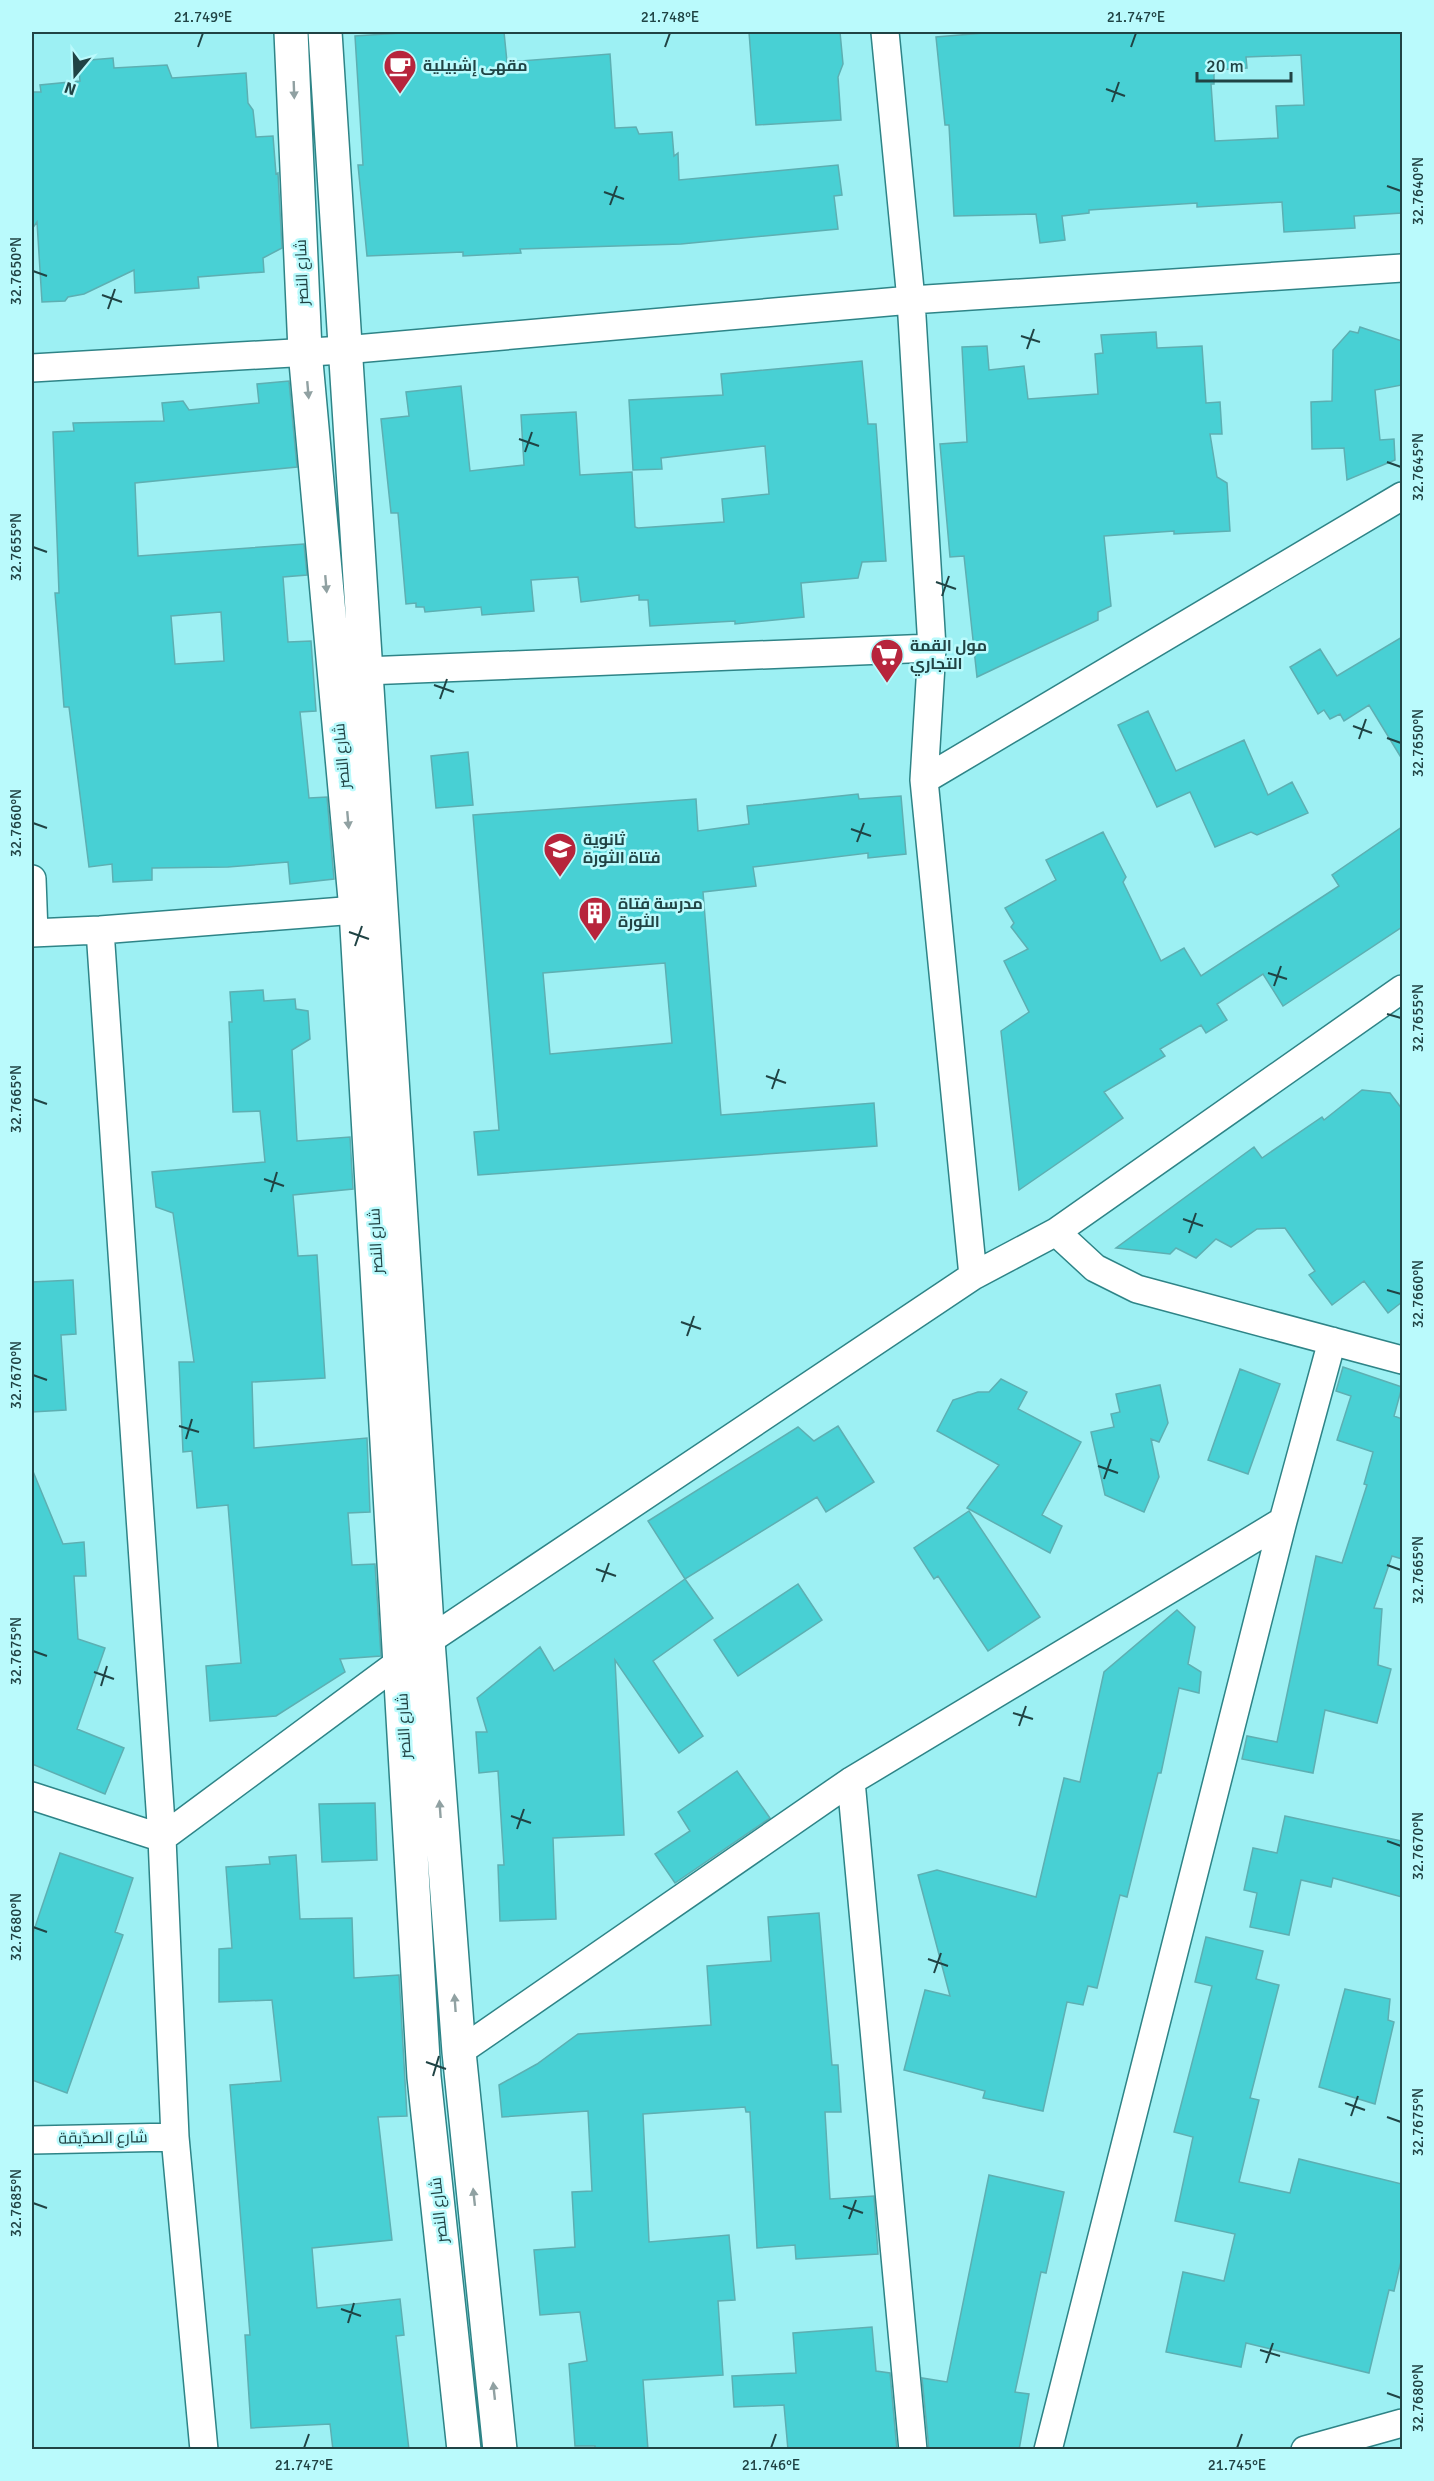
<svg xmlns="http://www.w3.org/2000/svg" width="1434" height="2481" font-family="Signika,Cairo,sans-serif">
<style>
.building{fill:#48d0d4;stroke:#5dafb2;stroke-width:1.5;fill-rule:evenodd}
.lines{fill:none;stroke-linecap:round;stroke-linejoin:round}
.street-casing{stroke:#2e8487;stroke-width:30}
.secondary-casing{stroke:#2e8487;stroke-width:36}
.street{stroke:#fff;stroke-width:27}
.secondary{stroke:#fff;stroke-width:33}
.oneway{fill:#90a1a2}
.ticks{fill:none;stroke:#204344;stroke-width:2}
.labels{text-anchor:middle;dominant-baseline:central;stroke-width:5;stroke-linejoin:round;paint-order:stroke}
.poi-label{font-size:16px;font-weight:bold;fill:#204344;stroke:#bafafc;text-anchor:start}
.street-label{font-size:16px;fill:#204344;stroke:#bafafc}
.neatline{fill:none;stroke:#204344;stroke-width:2}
.ticks-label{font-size:15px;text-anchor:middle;fill:#204344}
</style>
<rect width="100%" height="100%" fill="#9df0f3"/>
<path class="building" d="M417,32h87l3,30 103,-8 5,74 21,-1 3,7 33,-2 2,24 4,-3 1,27 159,-15 4,30 -8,1 4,33 -157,15 -161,5 1,4 -58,3v-4l-96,4 -9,-91h5l-8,-129z
M749,32h91l3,32 -5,13 3,43 -85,5z
M996,32h406v181l-48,3 1,12 -71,4 -2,-30 -85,5v-4l-108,7v3l-27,3 3,24 -25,3 -4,-29 -82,2 -5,-91h-4l-9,-88zM1301,55l3,50 -28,1 2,32 -63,3 -4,-57h3v-14l33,-2 -1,-11z
M113,58l1,10 53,-3 5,13 74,-5 2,30 5,7 3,27 17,-1 3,38 2,-1 4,75 -19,10 1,14 -66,5 1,11 -64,5 -1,-23 -50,24 -16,3 -3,4 -23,1 -5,-80 -5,7v-137h9l-1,-7 40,-4 -2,-20z
M1360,327l42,14v44l-27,5 5,50 14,-1 1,21 -48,20 -3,-32 -32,1 -1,-47 21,-1 1,-51 17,-19 8,2z
M1156,332l1,16 45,-2 4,57 14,-1 2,32h-12l7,43 10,6 3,48 -56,3v-3l-70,5 7,70 -13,6v8l-121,57 -13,-121 -14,1 -10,-113 27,-2 -5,-95 25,-1 2,24 35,-4 4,33 70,-5 -3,-40 8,-1 -2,-18z
M862,361l6,63h8l10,137 -24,1 -4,16 -57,5 3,34 -69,7v-3l-85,5 -2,-26h-9v-5l-58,7 -3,-25 -47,3 3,31 -52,4 -1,-8 -56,5 -1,-5h-8v-4l-10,1 -8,-91h-7l-10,-94 28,-3 -3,-24 55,-6 9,85 54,-6 -3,-50 55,-3 4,63 52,-3 3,55 3,1 86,-6 -2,-23 47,-5 -4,-48 -104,12 1,11 -29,1 -4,-70 94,-5 -2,-21z
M289,381l8,86 -162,16 3,73 166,-12 3,31 -24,2 5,65 23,-1 5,70 -16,1 9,86 18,-1 7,82 -44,5 -2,-22 -60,5 -76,1v12l-39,2 -1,-18 -23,3 -20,-160h-5l-9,-114h4l-6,-161 21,-1 -1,-8 91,-2 -2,-18 21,-2 6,9 70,-7 -2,-19zM221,612l3,49 -49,3 -4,-48z
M1402,637v122l-33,-54 -25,16 -4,-7 -10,5 -6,-9 -6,4 -28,-47 30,-18 17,27z
M1148,711l28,60 68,-31 24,55 24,-13 16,31 -51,22 -6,-3 -36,15 -25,-55 -33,15 -39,-82z
M468,752l5,53 -37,3 -5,-52z
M858,794l1,5 42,-3 5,58 -38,4v-5l-115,14 3,19 -53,6 18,223 153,-12 3,43 -399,29 -4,-43 25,-2 -26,-315 223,-16 2,32 51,-7 -2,-18zM665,963l7,80 -122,11 -7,-81z
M1402,827v100l-119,79 -20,-32 -46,30 10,16 -21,13 -5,-8 -41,24 5,7 -61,36 19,26 -104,72 -18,-159 28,-19 -25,-51 24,-12 -17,-22 3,-4 -9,-15 51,-28 -10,-20 57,-28 23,45 -3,5 38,79 23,-13 17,28 138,-90 -7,-11z
M263,990l1,11 31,-2 1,10 12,2 2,28 -18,11 5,91 53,-4 3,52 -60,6 5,61 19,-1 8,123 -73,4 2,66 113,-10 3,74 -22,1 4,52 23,-1 6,92 -41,3 5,13 -69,44 -66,5 -4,-55 35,-3 -13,-158 -31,3 -5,-57 -9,1 -4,-90h15l-21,-149 -17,-6 -4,-35 113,-10 -5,-51 -27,1 -4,-90h3l-2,-30z
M1362,1090l28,3 12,16v193l-14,11 -24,-32 -32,24 -23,-30 6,-4 -30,-43 -28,1 -26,18 -15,-8 -20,19 -20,-10 -6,6 -54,-6 138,-101 8,11 60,-41 2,3z
M73,1280l3,54 -15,1 5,75 -34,2v-130z
M1343,1367l59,20 -8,29 8,3v140l-10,-3 -18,52 8,1 -4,56 13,4 -14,54 -52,-13 -12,63 -71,-14 5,-23 30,6 39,-186 26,7 25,-78 -3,-1 9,-32 -36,-12 14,-44 -15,-5z
M1240,1369l40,15 -32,90 -40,-14z
M1001,1379l26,13 -9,17 63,33 -39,73 20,11 -12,27 -83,-45 32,-43 -62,-34 16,-31 25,-8h11z
M1160,1385l8,38 -9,19 -8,-3 8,38 -15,35 -39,-17 -14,-63 23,-5 -3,-13 9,-2 -4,-18z
M838,1426l36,56 -48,30 -9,-15 -132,82 -37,-58 150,-94 16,14z
M32,1469l31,75 21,-2 2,34h-12l4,63 27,9 -28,81 47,19 -19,46 -73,-30z
M969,1511l71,106 -52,34 -50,-75 -4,3 -20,-31z
M685,1579l28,39 -60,43 50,75 -24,17 -64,-93 9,175 -71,3 3,81 -56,2 -2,-56h6l-6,-94 -19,2 -3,-41h11l-10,-34 63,-51 14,24z
M798,1584l24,36 -84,56 -24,-36z
M1177,1610l18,17 -7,37 13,8 -2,21 -20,-5 -18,85h-3l-31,124 -7,-2 -23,93 -9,-2 -5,19 -16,-3 -24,109 -60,-13 2,-7 -81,-21 21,-80 25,6 -32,-121 19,-5 99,27 28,-119 16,4 24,-110z
M737,1771l33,47 -95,65 -20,-29 35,-23 -12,-19z
M375,1803l2,57 -55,2 -3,-58z
M1285,1816l117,25v56l-69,-19 -2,9 -30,-7 -12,55 -39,-8 7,-34 -13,-3 9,-42 24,5z
M60,1853l73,25 -18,54 8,3 -56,158 -35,-13v-144z
M296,1855l4,64 52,-1 2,60 45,-3 8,141 -29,1 14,123 -80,8 5,60 83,-9 4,36 -8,1 13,114h-76l-3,-26 -79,4 -6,-93h5l-20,-250 51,-4 -9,-81 -53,2v-53l13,-1 -6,-81 44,-3 -1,-7z
M819,1913l13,152h6l3,47h-16l5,87 44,-3 4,58 -82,5 -1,-14 -38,3 -7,-136h-4l-1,-5 -102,7 6,128 80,-7 6,65 -17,1 5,74 -80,5 5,70h-53v-4h-20l-6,-82 18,-3 -7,-49 -40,3 -6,-65 41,-3 -3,-55 20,-1 -4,-80 -86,6 -3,-32 38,-21 41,-30 133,-9 -4,-59 64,-5 -3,-44z
M1206,1937l57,14 -7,28 23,6 -29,113 9,2 -20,82 51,11 9,-34 103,25v73l-8,34 -5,-1 -20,83 -123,-30 -5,24 -75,-15 17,-80 41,9 11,-47 -60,-13 18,-84 -19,-5 38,-146 -17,-4z
M1345,1989l45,10 -2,21 6,2 -19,82 -56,-17z
M989,2175l75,17 -18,81 -5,-1 -26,120 14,2 -10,56h-90l-7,-72 25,4z
M872,2327l4,44 14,2 7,77h-109l-4,-45 -50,2 -2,-31 64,-3 -3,-40z"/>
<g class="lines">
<g class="street-casing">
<path id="street" d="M885,32l26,268 21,348 -8,132 49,496
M32,368l312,-18 567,-50 491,-32
M365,671l567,-23
M924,780l478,-284
M32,879l2,54
M32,933l68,-3 256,-20
M1056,1232l39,36 42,21 265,71
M851,1781l62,669
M32,1796l130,42 -62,-908
M459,2052l392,-271 432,-260
M32,2140l143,-3
M204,2450l-29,-313 -13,-299 266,-197 545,-365 83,-44 346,-243
M1048,2450l235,-929 49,-180
M1305,2450l97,-27"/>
</g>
<g class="secondary-casing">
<path id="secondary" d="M291,32l14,319 51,559 68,1167 40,373
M325,32l103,1609 31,411 41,398"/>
</g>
<use href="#street" class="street"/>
<use href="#secondary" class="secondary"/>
</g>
<defs><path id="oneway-solid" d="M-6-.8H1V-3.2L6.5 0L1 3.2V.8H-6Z" transform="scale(1.5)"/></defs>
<g class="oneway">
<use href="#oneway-solid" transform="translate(294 90) rotate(88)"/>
<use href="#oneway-solid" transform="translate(308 390) rotate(85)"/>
<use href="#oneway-solid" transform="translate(326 584) rotate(85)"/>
<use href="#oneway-solid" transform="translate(348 820) rotate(85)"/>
<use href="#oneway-solid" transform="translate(440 1809) rotate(-94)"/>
<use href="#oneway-solid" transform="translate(455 2003) rotate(-94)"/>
<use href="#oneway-solid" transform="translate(474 2197) rotate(-96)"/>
<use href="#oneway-solid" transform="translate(494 2391) rotate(-96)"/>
</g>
<path class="ticks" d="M198,47l5,-14M665,47l5,-14M1131,47l5,-14M1106,89l19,7M1112,102l7,-20M1387,186l14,5M604,192l20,7M610,205l7,-19M33,271l14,5M102,295l20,7M108,309l7,-20M1021,336l19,6M1027,349l7,-20M519,439l20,7M525,452l7,-20M1387,462l14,5M33,547l14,5M936,582l20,7M942,596l7,-20M434,685l20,7M440,699l7,-20M1353,726l19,7M1387,738l14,5M1359,739l7,-20M33,823l14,5M851,829l20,7M857,842l7,-19M349,932l20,7M355,946l7,-20M1268,973l19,6M1274,986l7,-20M1387,1014l14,4M766,1076l20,7M772,1089l7,-20M33,1099l14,5M264,1179l20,7M271,1192l6,-20M1183,1219l20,7M1189,1233l7,-20M1387,1290l14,4M681,1322l20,7M687,1336l7,-20M33,1375l14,5M179,1426l20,6M186,1439l6,-20M1098,1466l20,7M1104,1479l7,-20M1387,1565l14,5M596,1569l20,7M602,1582l7,-19M33,1651l14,5M94,1672l20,7M101,1686l6,-20M1013,1713l20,6M1019,1726l7,-20M511,1816l20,7M517,1829l7,-20M1387,1841l14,5M33,1927l14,5M928,1959l20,7M934,1973l7,-20M426,2062l20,7M433,2076l6,-20M1345,2103l20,7M1351,2116l7,-20M1387,2117l14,5M33,2203l14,5M843,2206l20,7M849,2219l7,-19M341,2309l20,7M348,2323l6,-20M1260,2350l20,6M1266,2363l7,-20M1387,2393l14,5M304,2448l5,-14M771,2448l5,-14M1237,2448l5,-14"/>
<defs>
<g id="cafe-pin" transform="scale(1.725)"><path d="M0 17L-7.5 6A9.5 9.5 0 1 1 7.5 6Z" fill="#b7253c" stroke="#bafafc"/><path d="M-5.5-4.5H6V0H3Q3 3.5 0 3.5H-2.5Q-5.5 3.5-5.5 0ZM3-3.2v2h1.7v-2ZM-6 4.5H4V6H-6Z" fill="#fff"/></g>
<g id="supermarket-pin" transform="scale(1.725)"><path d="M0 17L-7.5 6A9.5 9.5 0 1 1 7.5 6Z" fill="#b7253c" stroke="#bafafc"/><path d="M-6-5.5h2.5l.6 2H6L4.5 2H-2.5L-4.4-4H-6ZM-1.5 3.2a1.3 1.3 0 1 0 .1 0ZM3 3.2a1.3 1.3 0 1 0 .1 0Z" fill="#fff"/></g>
<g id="school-pin" transform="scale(1.725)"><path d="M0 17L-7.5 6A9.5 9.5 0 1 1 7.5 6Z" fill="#b7253c" stroke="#bafafc"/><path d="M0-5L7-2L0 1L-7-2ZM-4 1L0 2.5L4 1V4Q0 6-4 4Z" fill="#fff"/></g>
<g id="building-pin" transform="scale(1.725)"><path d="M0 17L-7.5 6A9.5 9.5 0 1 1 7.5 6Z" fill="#b7253c" stroke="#bafafc"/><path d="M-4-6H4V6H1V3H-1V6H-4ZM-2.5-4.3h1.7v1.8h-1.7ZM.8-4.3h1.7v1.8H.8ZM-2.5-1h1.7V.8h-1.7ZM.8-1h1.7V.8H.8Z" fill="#fff"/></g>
</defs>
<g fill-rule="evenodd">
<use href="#cafe-pin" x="400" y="66"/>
<use href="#supermarket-pin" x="887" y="655"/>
<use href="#school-pin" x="560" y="849"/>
<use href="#building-pin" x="595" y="913"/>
</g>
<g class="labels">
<g class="poi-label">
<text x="423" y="66">مقهى إشبيلية</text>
<text x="910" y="646">مول القمة<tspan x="910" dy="18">التجاري</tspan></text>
<text x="583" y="840">ثانوية<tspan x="583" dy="18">فتاة الثورة</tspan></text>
<text x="618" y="904">مدرسة فتاة<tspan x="618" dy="18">الثورة</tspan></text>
</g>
<g class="street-label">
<text transform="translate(302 272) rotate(-92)">شارع النصر</text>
<text transform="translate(342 756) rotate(-95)">شارع النصر</text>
<text transform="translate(376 1241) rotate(-93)">شارع النصر</text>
<text transform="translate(404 1726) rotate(-93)">شارع النصر</text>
<text transform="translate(103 2138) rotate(-1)">شارع الصدّيقة</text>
<text transform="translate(439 2210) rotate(-96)">شارع النصر</text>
</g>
</g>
<rect width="1434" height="2481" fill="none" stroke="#bafafc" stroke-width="66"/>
<g transform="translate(75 75) rotate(199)" stroke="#bafafc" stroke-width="4.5" paint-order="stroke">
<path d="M0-4.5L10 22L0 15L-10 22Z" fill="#204344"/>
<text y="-9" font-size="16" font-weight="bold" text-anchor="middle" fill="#204344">N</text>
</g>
<path d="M1197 72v9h94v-9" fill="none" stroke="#204344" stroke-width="3"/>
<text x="1206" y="72" font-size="18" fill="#204344" stroke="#bafafc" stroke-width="4.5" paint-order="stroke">20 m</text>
<rect x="33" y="33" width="1368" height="2415" class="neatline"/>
<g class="ticks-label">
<text x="203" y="22">21.749°E</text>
<text x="670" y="22">21.748°E</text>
<text x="1136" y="22">21.747°E</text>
<text transform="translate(1418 191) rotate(-90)" y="5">32.7640°N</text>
<text transform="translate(16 271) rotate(-90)" y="5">32.7650°N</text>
<text transform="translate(1418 467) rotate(-90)" y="5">32.7645°N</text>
<text transform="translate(16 547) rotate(-90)" y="5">32.7655°N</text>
<text transform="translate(1418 743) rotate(-90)" y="5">32.7650°N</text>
<text transform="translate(16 823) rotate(-90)" y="5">32.7660°N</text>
<text transform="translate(1418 1018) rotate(-90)" y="5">32.7655°N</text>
<text transform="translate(16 1099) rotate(-90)" y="5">32.7665°N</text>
<text transform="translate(1418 1294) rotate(-90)" y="5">32.7660°N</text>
<text transform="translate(16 1375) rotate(-90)" y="5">32.7670°N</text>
<text transform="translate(1418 1570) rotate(-90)" y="5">32.7665°N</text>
<text transform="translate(16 1651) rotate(-90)" y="5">32.7675°N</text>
<text transform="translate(1418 1846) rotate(-90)" y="5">32.7670°N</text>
<text transform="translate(16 1927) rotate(-90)" y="5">32.7680°N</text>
<text transform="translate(1418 2122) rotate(-90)" y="5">32.7675°N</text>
<text transform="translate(16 2203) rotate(-90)" y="5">32.7685°N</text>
<text transform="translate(1418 2398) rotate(-90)" y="5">32.7680°N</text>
<text x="304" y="2470">21.747°E</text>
<text x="771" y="2470">21.746°E</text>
<text x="1237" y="2470">21.745°E</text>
</g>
</svg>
